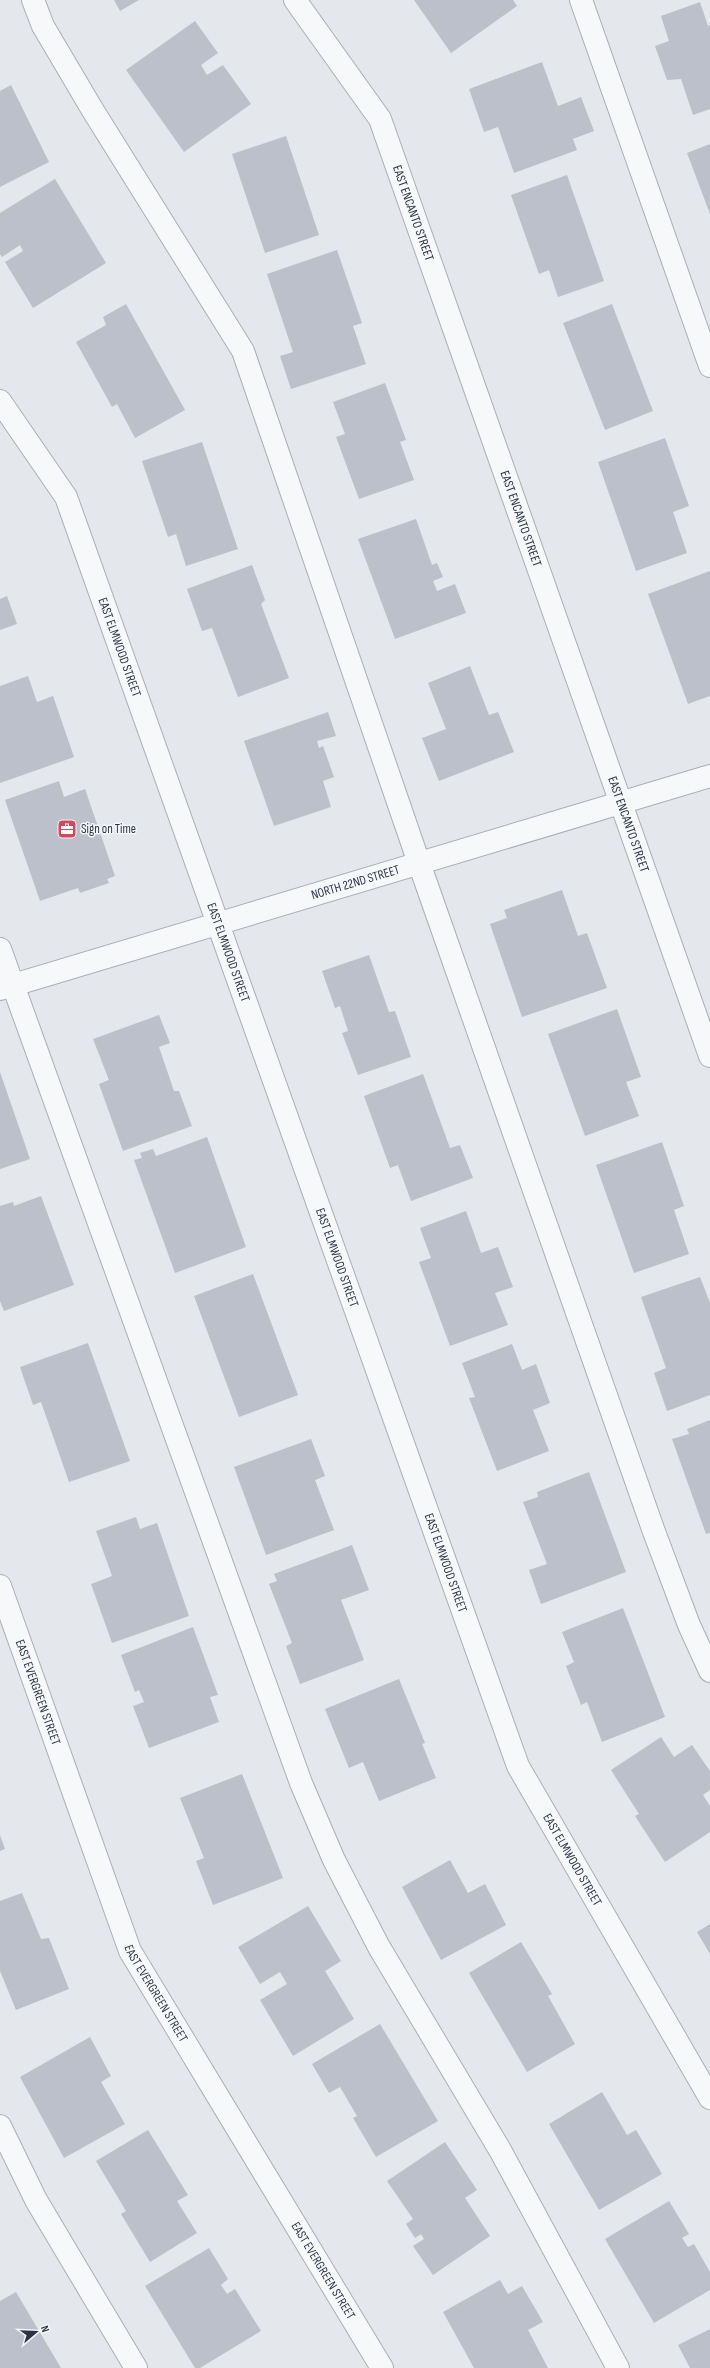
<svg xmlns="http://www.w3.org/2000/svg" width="710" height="2368" font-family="'Sofia Sans Condensed',sans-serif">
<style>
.building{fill:#bbc0ca}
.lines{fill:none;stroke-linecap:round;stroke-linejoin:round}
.minor-casing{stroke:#a9aeb7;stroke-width:24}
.minor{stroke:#f7f8fa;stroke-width:22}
.labels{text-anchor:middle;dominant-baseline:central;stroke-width:3;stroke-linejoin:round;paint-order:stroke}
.street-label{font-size:13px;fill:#2b3445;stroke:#f4f6f9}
.poi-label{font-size:13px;fill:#2b3445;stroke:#f4f6f9;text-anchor:start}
</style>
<rect width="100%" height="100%" fill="#e4e7ec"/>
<path class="building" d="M114,0h25l-19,11z
M414,0h99l4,6 -66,47z
M700,2l8,24 2,-1v84l-17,6 -12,-36 -14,1 -12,-34 14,-5 -8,-25z
M195,21l23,32 -17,12 6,10 16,-10 28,39 -67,48 -58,-82z
M542,62l16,44 23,-9 13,34 -21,8 4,11 -63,23 -16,-46 -14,5 -15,-43z
M11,85l38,77 -49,25v-96z
M286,136l33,99 -54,18 -33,-99z
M710,144v70l-23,-61z
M567,175l37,106 -46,16 -9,-27 -10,4 -28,-79z
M55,179l51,84 -73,45 -28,-46 18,-11 -3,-6 -18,12 -2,-3v-41z
M337,250l25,73 -9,3 13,38 -75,25 -11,-33 13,-4 -26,-78z
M126,304l59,106 -50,28 -18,-34 -5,3 -36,-65 30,-17 -3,-8z
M612,304l41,107 -48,19 -42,-107z
M385,383l21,57 -6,2 14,38 -55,19 -23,-62 9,-3 -12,-32z
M665,438l24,68 -16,6 14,41 -51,18 -38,-109z
M202,442l36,107 -52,17 -10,-32 -8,3 -26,-76z
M416,519l16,46 5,-2 6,14 -10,4 4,10 18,-7 11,29 -71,26 -37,-100z
M252,565l13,35 -4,4 28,74 -51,19 -26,-69 -10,3 -15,-42z
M710,571v125l-22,8 -40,-110z
M7,596l10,28 -17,6v-31z
M470,666l19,49 9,-3 16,40 -75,29 -17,-43 24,-9 -18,-46z
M28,676l9,26 16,-6 21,61 -74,26v-97z
M328,712l8,24 -19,5 2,7 4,-2 11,31 -11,4 8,26 -57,19 -30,-85z
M59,781l5,16 21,-8 30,87 -8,3 2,4 -29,10 -2,-5 -38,13 -35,-101z
M562,890l16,46 9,-3 20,55 -85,29 -32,-93 17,-6 -3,-8z
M369,955l20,57 6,-1 16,46 -53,18 -16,-42 6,-2 -8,-25 -5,2 -13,-37z
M617,1009l24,68 -15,5 13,34 -54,20 -37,-102z
M159,1015l11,28 -11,4 15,44h5l13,35 -69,25 -24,-67 10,-4 -16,-41z
M0,1072l30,87 -30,10z
M423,1074l27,74 10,-3 13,33 -62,23 -13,-36 -8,3 -26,-72z
M207,1137l39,110 -71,26 -41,-113 8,-2 -2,-5 13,-4 3,7z
M662,1142l22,64 -10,4 15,44 -55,19 -38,-108z
M41,1196l33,89 -70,26 -4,-10v-95l13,-4 1,4z
M466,1211l15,42 17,-6 15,40 -18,6 13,32 -58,21 -31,-84 12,-4 -11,-30z
M253,1274l45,121 -59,22 -45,-121z
M700,1277l10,26v92l-43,16 -13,-38 12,-5 -25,-71z
M88,1343l42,118 -61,21 -28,-80 -8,3 -13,-38z
M512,1344l10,26 14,-6 14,39 -17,7 16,41 -52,20 -28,-73 6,-1 -13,-34z
M710,1420v113l-4,1 -34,-95 17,-5 -2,-5z
M311,1439l14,37 -10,4 19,50 -68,25 -32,-88z
M589,1472l37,100 -85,32 -12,-34 18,-6 -24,-62 15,-5 -1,-5z
M136,1517l4,12 17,-6 32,93 -77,27 -21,-59 21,-8 -16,-45z
M352,1545l17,45 -28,10 23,60 -64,24 -14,-38 6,-3 -23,-59 8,-3 -3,-7z
M623,1608l42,109 -63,25 -15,-40 -6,3 -15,-39 8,-4 -12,-30z
M193,1627l25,68 -8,2 9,25 -70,26 -16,-42 11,-4 -5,-12 -4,2 -14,-37z
M399,1679l26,64 -3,1 14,34 -57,23 -16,-39 -14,6 -24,-59z
M661,1737l13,20 18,-12 18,26v19l-7,5 7,11v26l-45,30 -30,-46 4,-2 -28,-44z
M242,1774l41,104 -70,27 -17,-44 8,-3 -24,-60z
M0,1835l5,14 -5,2z
M450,1860l18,33 17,-9 21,41 -65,35 -39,-73z
M22,1893l19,46 8,-1 20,51 -53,21 -16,-39v-70z
M308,1906l33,55 -16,10 29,48 -61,37 -33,-56 27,-16 -7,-12 -20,12 -22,-37z
M710,1924v30l-13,-22z
M521,1942l31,52 -4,2 27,48 -48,28 -58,-99z
M380,2024l58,97 -62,36 -23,-39 4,-2 -17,-29 -11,6 -17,-29z
M90,2037l21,39 -10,6 24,42 -61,34 -44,-81z
M602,2092l25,43 9,-5 26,44 -63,36 -50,-86z
M148,2130l40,65 -11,6 20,32 -47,29 -29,-48 5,-3 -30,-50z
M445,2142l32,48 -12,8 25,38 -57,39 -20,-29 11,-7 -3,-5 -6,4 -9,-14 7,-5 -26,-38z
M669,2201l20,33 -7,4 6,9 6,-3 16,28v18l-56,33 -49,-84z
M209,2248l19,31 -7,6 6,9 8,-5 26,42 -61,37h-5l-50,-82z
M500,2280l8,14 14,-8 21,36 -15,8 20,38h-74l-31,-56z
M16,2292l45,76h-61v-67z
M710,2329v39h-20l-12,-23z"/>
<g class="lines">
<g class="minor-casing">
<g id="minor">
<path d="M33,0l10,26 49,83 151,242 176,512 234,666 36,96 21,46"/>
<path id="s1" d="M295,0l85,119 330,937"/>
<path d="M581,0l129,366"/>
<path id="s2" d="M0,401l66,96 452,1269 192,332"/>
<path d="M0,949l301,834 33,77 45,87 121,203 118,218"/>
<path id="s3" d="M0,989l710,-213"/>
<path id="s4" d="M0,1586l130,365 252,417"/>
<path d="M0,2126l36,74 100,168"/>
</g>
</g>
<use href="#minor" class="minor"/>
</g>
<defs>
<g id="office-square" transform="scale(1)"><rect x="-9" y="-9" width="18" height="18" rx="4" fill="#d1495b" stroke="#f4f6f9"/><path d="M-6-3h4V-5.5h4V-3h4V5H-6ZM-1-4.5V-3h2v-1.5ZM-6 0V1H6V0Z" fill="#fff"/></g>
</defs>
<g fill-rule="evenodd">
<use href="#office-square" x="67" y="829"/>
</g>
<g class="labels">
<g class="street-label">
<text stroke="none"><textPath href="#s1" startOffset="246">EAST ENCANTO STREET</textPath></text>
<text stroke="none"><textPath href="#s1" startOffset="570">EAST ENCANTO STREET</textPath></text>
<text stroke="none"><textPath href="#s2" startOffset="276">EAST ELMWOOD STREET</textPath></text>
<text stroke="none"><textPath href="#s1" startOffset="894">EAST ENCANTO STREET</textPath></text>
<text stroke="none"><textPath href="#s3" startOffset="371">NORTH 22ND STREET</textPath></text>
<text stroke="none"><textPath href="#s2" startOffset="600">EAST ELMWOOD STREET</textPath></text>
<text stroke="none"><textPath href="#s2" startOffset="924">EAST ELMWOOD STREET</textPath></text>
<text stroke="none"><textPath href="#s2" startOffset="1248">EAST ELMWOOD STREET</textPath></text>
<text stroke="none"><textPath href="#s4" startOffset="113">EAST EVERGREEN STREET</textPath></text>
<text stroke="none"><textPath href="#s2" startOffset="1572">EAST ELMWOOD STREET</textPath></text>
<text stroke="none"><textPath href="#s4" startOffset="437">EAST EVERGREEN STREET</textPath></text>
<text stroke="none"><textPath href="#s4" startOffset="761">EAST EVERGREEN STREET</textPath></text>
</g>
<g class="poi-label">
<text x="81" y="829">Sign on Time</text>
</g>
</g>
<g transform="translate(36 2332) rotate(71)" stroke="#f4f6f9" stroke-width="3" paint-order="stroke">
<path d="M0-3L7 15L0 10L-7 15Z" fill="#2b3445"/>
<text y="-6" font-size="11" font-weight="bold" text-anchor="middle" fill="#2b3445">N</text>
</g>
</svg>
